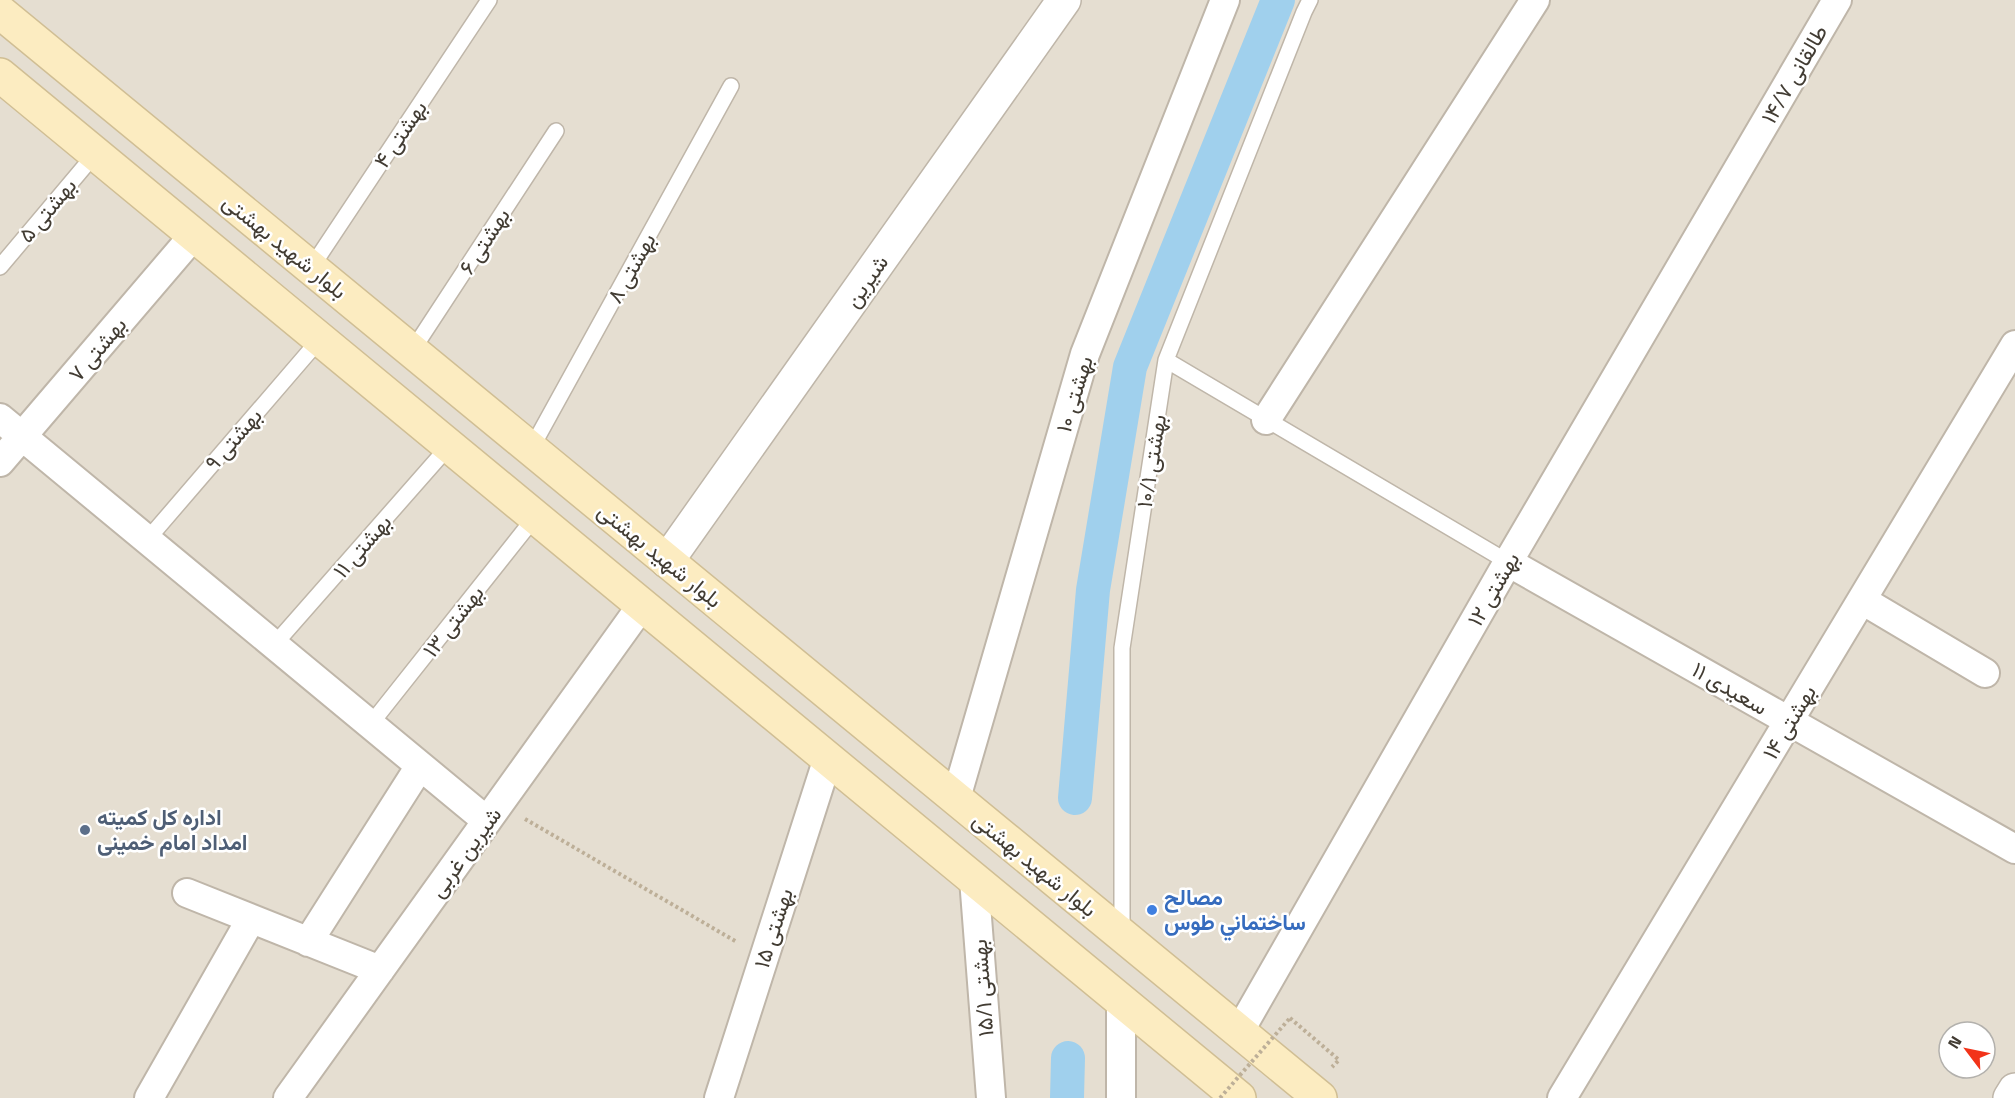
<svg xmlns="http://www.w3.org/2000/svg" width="2015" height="1098" font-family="'Titillium Web',Vazirmatn,sans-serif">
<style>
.residential{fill:#e5ded1;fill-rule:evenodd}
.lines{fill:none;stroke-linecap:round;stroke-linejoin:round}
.canal{stroke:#a0d0ed;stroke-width:34}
.service-casing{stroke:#bfb6a9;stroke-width:18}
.minor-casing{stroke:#bfb6a9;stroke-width:32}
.tertiary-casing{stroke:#bfb6a9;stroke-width:36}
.secondary-casing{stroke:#d0be94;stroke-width:36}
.path{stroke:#bdaf98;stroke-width:4;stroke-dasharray:3 3;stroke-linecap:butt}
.service{stroke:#fff;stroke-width:15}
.minor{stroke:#fff;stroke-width:28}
.tertiary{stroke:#fff;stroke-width:33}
.secondary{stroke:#fcecc1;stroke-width:33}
.path-bridge{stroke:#bdaf98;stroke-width:4;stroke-dasharray:3 3;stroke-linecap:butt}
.service-dot{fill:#5c6f8a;stroke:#fff;stroke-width:2}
.shop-dot{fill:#3f7fe0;stroke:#fff;stroke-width:2}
.labels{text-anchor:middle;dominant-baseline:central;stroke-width:5;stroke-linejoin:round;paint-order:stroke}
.street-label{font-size:22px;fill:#423c33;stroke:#fff}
.service-label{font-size:22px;font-weight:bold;fill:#4e5e75;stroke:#fff;text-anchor:start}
.shop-label{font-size:22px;font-weight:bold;fill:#366cbe;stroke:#fff;text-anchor:start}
</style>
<rect width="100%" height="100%" fill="#f1ece3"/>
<path class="residential" d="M0,0h2015v1098h-2015zM1949,1032h36v36h-36z"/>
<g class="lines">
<path class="canal" d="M1075,798l18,-208 37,-223 148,-367
M1067,1098l1,-40"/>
<g class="service-casing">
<path id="service" d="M0,267l95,-113
M311,268l178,-268
M412,351l144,-220
M1166,360l342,202
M531,449l200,-363
M147,540l173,-201
M274,645l175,-199
M370,725l165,-208
M1122,932v-284l44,-288 138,-348 6,-12"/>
</g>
<g class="minor-casing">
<path id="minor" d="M0,418l487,403
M1266,420l269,-420
M0,462l194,-227
M1508,562l507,287
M1862,600l123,73
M956,798l129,-444 140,-354
M974,879l17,219
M187,893l193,77
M308,942l112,-176
M1239,1032l269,-470 329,-562
M149,1098l102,-179
M288,1098l354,-493
M719,1098l109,-340
M1121,1098v-97
M1562,1098l453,-753"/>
</g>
<g class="tertiary-casing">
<path id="tertiary" d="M667,561l397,-561
M2010,1098l5,-8"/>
</g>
<g class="secondary-casing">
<path id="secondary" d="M0,12l1320,1086
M0,75l1239,1023"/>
</g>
<path class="path" d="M525,819l212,123
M1290,1018l49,42 -7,7"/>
<use href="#service" class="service"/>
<use href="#minor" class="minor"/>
<use href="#tertiary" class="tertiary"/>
<use href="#secondary" class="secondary"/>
<path class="path-bridge" d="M1220,1098l70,-80"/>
</g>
<circle class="service-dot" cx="85" cy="830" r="6"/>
<circle class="shop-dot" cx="1152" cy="910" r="6"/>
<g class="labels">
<g class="street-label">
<text transform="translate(1794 74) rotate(-60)">طالقانی ۱۴/۷</text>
<text transform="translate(400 134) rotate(-56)">بهشتی ۴</text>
<text transform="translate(47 210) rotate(-50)">بهشتی ۵</text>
<text transform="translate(484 241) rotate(-57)">بهشتی ۶</text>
<text transform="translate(285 246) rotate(39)">بلوار شهید بهشتی</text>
<text transform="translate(631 268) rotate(-61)">بهشتی ۸</text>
<text transform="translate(866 281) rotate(-55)">شیرین</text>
<text transform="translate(97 349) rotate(-50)">بهشتی ۷</text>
<text transform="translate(1074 394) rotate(-73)">بهشتی ۱۰</text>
<text transform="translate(233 439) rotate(-49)">بهشتی ۹</text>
<text transform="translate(1151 461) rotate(-81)">بهشتی ۱۰/۱</text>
<text transform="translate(362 546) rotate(-49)">بهشتی ۱۱</text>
<text transform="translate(660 555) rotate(39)">بلوار شهید بهشتی</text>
<text transform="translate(1493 589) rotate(-60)">بهشتی ۱۲</text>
<text transform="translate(453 621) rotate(-52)">بهشتی ۱۳</text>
<text transform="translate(1730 688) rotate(30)">سعیدی ۱۱</text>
<text transform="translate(1789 722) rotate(-59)">بهشتی ۱۴</text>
<text transform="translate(465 852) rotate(-54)">شیرین غربی</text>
<text transform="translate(1035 864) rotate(39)">بلوار شهید بهشتی</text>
<text transform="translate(773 928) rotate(-72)">بهشتی ۱۵</text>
<text transform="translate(982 988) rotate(-94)">بهشتی ۱۵/۱</text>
</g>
<g class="service-label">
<text x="97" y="817">اداره کل کمیته<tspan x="97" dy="25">امداد امام خمینی</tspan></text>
</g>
<g class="shop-label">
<text x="1164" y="897">مصالح<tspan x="1164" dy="25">ساختماني طوس</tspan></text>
</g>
</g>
<g transform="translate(1967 1050) rotate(302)"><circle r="28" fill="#ffffff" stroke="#b3b1ad" stroke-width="1.5"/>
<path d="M0-4.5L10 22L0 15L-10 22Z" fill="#f23319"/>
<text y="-9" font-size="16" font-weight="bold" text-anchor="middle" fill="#423c33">N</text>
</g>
</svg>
